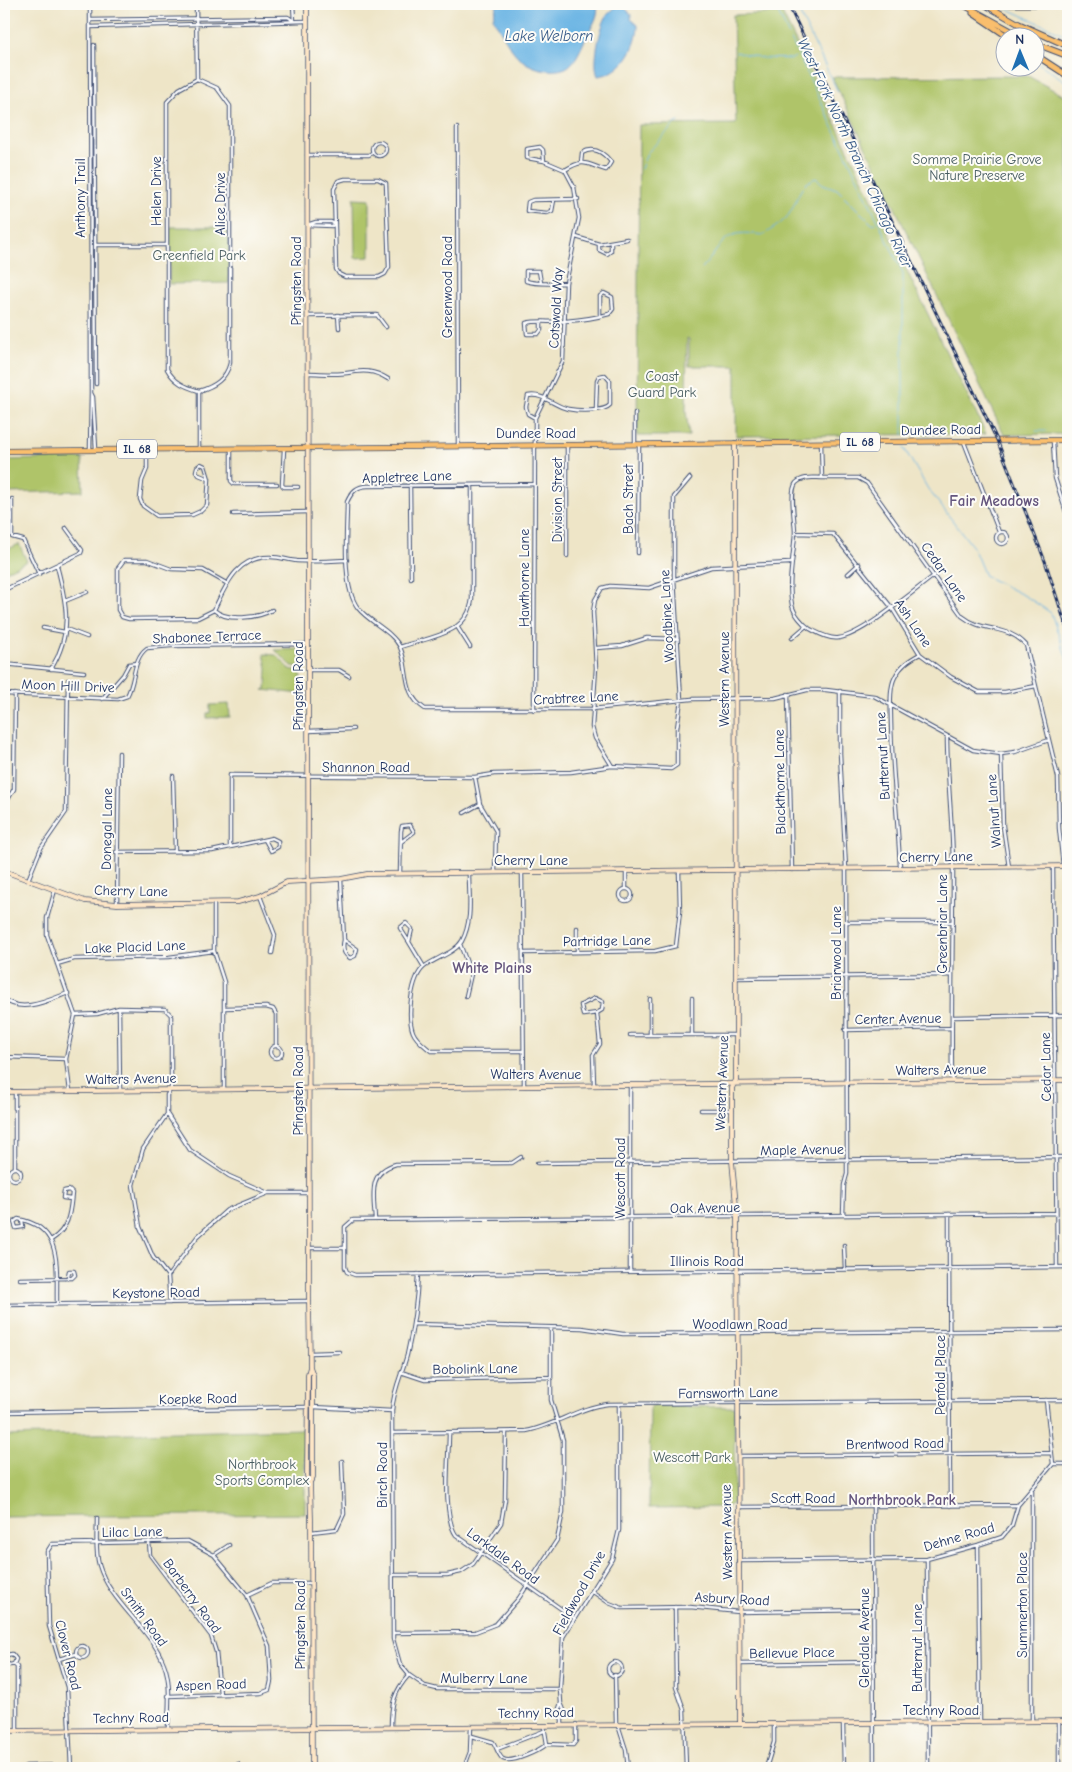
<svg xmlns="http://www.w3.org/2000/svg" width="1072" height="1772" font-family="'Comic Neue',sans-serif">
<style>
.green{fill:#afc469;stroke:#657a64}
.water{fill:#6cb5e4;stroke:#4472a1}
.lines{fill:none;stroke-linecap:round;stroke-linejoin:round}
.stream{stroke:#6cb5e4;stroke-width:1}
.street-casing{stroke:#3b4a6e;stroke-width:4.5}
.secondary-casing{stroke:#3b4a6e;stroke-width:5.5}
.primary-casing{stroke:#3b4a6e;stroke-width:6}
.highway-casing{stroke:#3b4a6e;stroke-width:7}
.street{stroke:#fff;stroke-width:2.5}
.secondary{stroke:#fde5c5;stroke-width:4}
.primary{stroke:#f9be6d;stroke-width:4.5}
.highway{stroke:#f9be6d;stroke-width:5}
.rail-casing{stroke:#1b2f5e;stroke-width:3}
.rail{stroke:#fdfcf7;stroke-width:1;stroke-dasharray:4;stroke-linecap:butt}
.labels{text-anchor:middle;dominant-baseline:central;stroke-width:4;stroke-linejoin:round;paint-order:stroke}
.shield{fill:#fdfcf7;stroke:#5f6c8c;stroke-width:1}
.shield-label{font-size:12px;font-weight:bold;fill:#1b2f5e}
.park-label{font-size:14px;fill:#475c61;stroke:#fdfcf7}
.street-label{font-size:14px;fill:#1b2f5e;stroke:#fdfcf7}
.water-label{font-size:15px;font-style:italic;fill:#335786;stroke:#fdfcf7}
.neighbourhood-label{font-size:15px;font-weight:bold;fill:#65567e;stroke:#fdfcf7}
</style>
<rect width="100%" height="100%" fill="#fdfcf7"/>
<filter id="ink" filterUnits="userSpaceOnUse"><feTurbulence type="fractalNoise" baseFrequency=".02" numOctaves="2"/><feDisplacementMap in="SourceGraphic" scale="10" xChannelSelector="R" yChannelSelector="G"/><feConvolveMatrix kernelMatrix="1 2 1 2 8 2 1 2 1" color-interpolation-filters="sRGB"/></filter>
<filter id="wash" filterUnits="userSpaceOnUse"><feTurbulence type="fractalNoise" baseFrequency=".0096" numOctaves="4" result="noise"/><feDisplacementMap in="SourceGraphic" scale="20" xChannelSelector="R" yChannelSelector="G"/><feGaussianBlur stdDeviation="1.12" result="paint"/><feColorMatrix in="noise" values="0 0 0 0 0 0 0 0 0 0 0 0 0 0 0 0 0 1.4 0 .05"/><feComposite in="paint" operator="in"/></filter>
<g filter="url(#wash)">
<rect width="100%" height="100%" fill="#eee5c7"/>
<path class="green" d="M782,13l204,421 -250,2v-70h-47v-27l-2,-1 -1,73 3,25h-52l2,-311 97,-1 -3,-109z
M1028,76l40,22v336l-64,1 -172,-358z
M354,198l16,1v58l-15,1z
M170,227h59v56l-60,1z
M82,458l1,33 -77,2 -1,-33z
M19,544l8,17 -23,11v-21z
M300,649v18l-8,-1 -17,-16z
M264,654l12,1 14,14 11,2 1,23 -39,-4 3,-1 1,-21z
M229,704l1,13 -23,1v-5h3v-8z
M650,1406l84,1 1,95 -9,5 -77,1z
M305,1429v85l-301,3v-81z"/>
<path class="water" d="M497,4h100c3,11 -5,22 -10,32 -5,9 -9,22 -17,29 -5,5 -16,6 -22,5 -32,-3 -40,-27 -55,-52z
M617,6h6l8,8v5l7,6c0,22 -16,49 -40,51 -6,-12 2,-51 10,-62 3,-3 6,-5 9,-8z"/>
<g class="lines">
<path class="stream" d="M774,4l129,269v162
M795,4l43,88
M999,5l69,31
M736,52l26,6 30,1 3,-2
M1034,60l34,23
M641,169l6,-16 29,-30 3,-1
M702,268c24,-26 20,-40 61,-33 7,-5 17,-10 23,-17 12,-13 10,-33 30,-40l7,6 14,5 35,35 4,-1
M1036,431h10
M904,448l24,41 45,58 12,29 42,21 24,16 17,49"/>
</g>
</g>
<g filter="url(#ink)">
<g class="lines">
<g class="street-casing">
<path id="street" d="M90,4l1,389
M196,4l1,75
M293,4l1,17
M91,20l197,-3 6,4
M90,27l217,-6
M94,45l2,339
M197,79l20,9 13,18v257c-4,16 -15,23 -31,28
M197,79l-18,10 -12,13v267c7,13 18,18 32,22
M457,128l1,317
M372 149a7 7 0 1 1 14 0a7 7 0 1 1-14 0Z
M307,155h62l4,-3
M544,161l-1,-11 -3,-3 -13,2v9l17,3 21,9
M565,170c21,-13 22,-5 41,0l5,-8c-8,-10 -17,-16 -29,-9l-1,10
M345,179h33l8,4 3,84 -4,7 -6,3h-34l-6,-3 -3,-5 -2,-80 4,-8z
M554,200l-2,11 -5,2 -20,-2 1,-9 5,-2 45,-1
M316,222h15l4,2 -3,2 -25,-1z
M576,237l23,7 28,-5
M599,244v6l8,4 4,-3v-8
M95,245h71
M541,283l-2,-12h-13v10c12,4 27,2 40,2
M338,315l1,13
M307,316l70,-1 9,12
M541,322v8l-3,4h-11l-1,-11c13,-3 27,0 40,-2 14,-1 29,-3 43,-7l4,-5 -1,-12 -8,-4 -4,3v20
M308,373c12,0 27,2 39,0 16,-3 27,-3 41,6
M199,391v57
M535,418l-7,-4 -2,-7 2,-11c15,-3 26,10 40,13 10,2 36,3 42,-4v-24l-5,-6 -6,1 -2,4 -1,29
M1053,441l2,37 13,40
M964,442l35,90
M821,443l1,35c-9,0 -19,-2 -26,5 -7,9 -1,38 -1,49 -1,24 -8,49 -3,73 2,9 11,19 18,24 8,4 20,11 29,9 25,-4 74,-47 96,-63
M635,444v-31
M567,445v111
M90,449l1,-56 2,4 3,52
M284,449l-2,36 2,2h14
M147,450v19l-5,12 -2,18 3,7 14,10 35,-1 9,-4 6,-6 2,-26 -4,-13 -4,-2 -4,3 -1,4 3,4 10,4
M231,450v31l3,3h43
M822,478h36l9,5 95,133c21,17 45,8 64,29l32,132 1,51 4,38
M534,484l-166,2c-11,0 -16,5 -21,16 0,27 -6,84 11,106 11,14 34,23 42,39 10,23 1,46 25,62h167l100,-10 83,-1 32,-8h19l48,6 99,54 28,4 14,-2 34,-12
M410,485l1,93
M12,499v38l11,3 16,34
M233,514l75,-2
M996 538a6 6 0 1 1 12 0a6 6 0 1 1-12 0Z
M795,533l38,1 59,74 28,46 31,23 28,15h26l31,-6
M638,553l1,-108
M848,574l11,-10
M226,583l-23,-13 -32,-1 -24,-9h-23l-6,8v42l4,7 7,2 69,-1 16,-8c12,-25 23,-54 57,-53 9,0 17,3 26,4 17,1 34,0 50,-1
M4,590l77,-37 1,-3 -16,-22
M65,601l22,-9
M214,610c13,12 44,8 58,0
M43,628l22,4
M458,628l12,19
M66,629l21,8
M792,638l14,-12
M400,647c29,-10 68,-12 72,-48v-114
M596,648l26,-2 25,-8 31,1
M4,664l80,8
M51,669c22,-36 16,-65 6,-103
M309,670h30l10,6
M840,691v62l6,116 1,291v14l-3,11 -1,30
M4,694l114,5 9,-3c9,-15 5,-37 20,-48l24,-2 137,-2
M788,694l4,176
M102,699l21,-24 6,-11 8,-1
M534,710l1,-292 28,-57 3,-78 13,-65 -5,-31 -9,-17
M309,731l44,-2
M947,736c0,44 6,88 6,133 0,71 -2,142 -1,212
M1001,754l2,72 6,41
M612,766l-17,-28 -3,-11 4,-59 -3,-56 2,-12 7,-12 8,-2 39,2 62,-21 79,-4
M173,776l2,75
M475,777l5,27 16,27 -1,41
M4,806l10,-17 1,-95
M464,813l16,-9
M230,846v-71l245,2 19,-3 77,-2 41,-6 59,3 6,-4v-37l4,-28 -7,-122v-81l16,-19
M116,852l96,-1 60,-13 6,3v6l-7,4 -6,-11
M900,867c-2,-48 -8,-96 -9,-145 0,-13 -2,-34 4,-45 6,-12 14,-17 25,-23
M1053,867l4,400
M626,871v18
M522,872l2,213
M400,873l1,-42 1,-5 8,-1 4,7 -13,10
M469,874c0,23 4,46 -7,67 -7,12 -27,17 -38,26 -13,11 -17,49 -11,65 3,8 11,13 18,19h92
M341,879l3,61c-2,8 -1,14 6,18l5,-2 2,-7 -13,-9
M28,880l13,-32 25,-36 2,-132
M620 895a6 6 0 1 1 12 0a6 6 0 1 1-12 0Z
M55,890l-8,28v17l28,80 -9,44 4,32
M260,896l15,39 -3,18
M214,903v48l10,31v106
M117,904l2,-151
M846,922h106
M577,928v23
M409,942l-9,-14 6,-5 6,6 -3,13 15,25
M460,944l11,30 -5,22
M523,953l132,-2 21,-5 4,-35 -1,-40
M57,964l17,-5 95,-2 45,-6
M736,978l216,-3
M692,998v36
M4,999c18,15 45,1 64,-6
M650,999v36
M119,1008l1,82
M225,1008l41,-1 7,2 3,5v32
M75,1015l22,-1 22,-6 46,1 6,6v74l-4,6v19l-24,35 -10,36 7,42 13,30 15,19 2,27
M953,1017l115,-2
M845,1030l106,-2
M630,1035h106
M270 1052a6 6 0 1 1 12 0a6 6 0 1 1-12 0Z
M4,1057l62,2
M594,1085l-1,-30 7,-11 -3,-31 5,-3 1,-8 -8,-4 -14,7 2,10 14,-2
M630,1085v186
M15,1092v76
M701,1110h31
M167,1114l23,36 39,26 39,17h41
M537,1163l531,-6
M9 1174a6 6 0 1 1 12 0a6 6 0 1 1-12 0Z
M1056,1213l-703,7 -8,7v40l2,5 8,3 713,-8
M949,1214v25
M22,1220l1,7 -7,1 -2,-6 4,-3c46,8 38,49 39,85
M375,1220c-1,-24 -8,-48 21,-56l116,-1 9,-6
M51,1240c19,-12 19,-29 21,-47l-3,-3 -5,1 -1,7 8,1
M949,1243l1,263
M844,1245l1,24
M309,1248h36
M168,1276l29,-39 30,-27 41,-17
M20,1279l52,-1 3,-3 -1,-4h-5l-1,5
M4,1305l305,-4
M413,1324l169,4 41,6 445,-4
M310,1353l30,-1
M401,1372l24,8 126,-3
M313,1407l79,4
M4,1412l303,-5
M392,1433l134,-2c28,-5 53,-24 82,-27l460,-4
M449,1433c0,25 -7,82 7,102l118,83
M739,1456l312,-3
M1053,1464h15
M1032,1491v230
M738,1507l280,-2
M873,1508l1,260
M97,1518c0,15 -2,33 2,47 11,38 51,62 65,99 8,20 4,45 4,65
M311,1532l26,-3 7,-15 -2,-53
M149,1541l1,14 61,81 5,16 4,42
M978,1545l2,176
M214,1555l15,-10
M927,1559l1,209
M738,1561l189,-2 51,-14 24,-8 10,-12 6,-20 35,-41 -7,-64
M393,1575h54l14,-3 12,-8 28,-41 4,-23 1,-68
M593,1592l16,11 13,5 68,-1 49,5 134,-2
M247,1595l25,-12h39
M675,1607l1,80 8,23 2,58
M393,1633l82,-1 21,-8 23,-26 38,-58 6,-28v-72l-12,-40v-72
M76 1652a6 6 0 1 1 12 0a6 6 0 1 1-12 0Z
M59,1659l17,-5
M608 1669a7 7 0 1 1 14 0a7 7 0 1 1-14 0Z
M14,1664l-4,1 -4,-2v-8l6,-1 4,5 -2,5 3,3v64
M740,1664l134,-2
M409,1675l-9,-11 -7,-25 -1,-228c1,-21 10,-37 15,-56 6,-26 10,-54 11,-81
M615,1675l1,48
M561,1703l-4,11 5,5
M1059,1721v47
M562,1724v-5l4,-4 -5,-12 -1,-14 3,-52 49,-78 7,-29v-126
M843,1724l1,44
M618,1725l8,25 2,18
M544,1726l3,18 26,1 3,-4v-17
M391,1727c0,-22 3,-36 18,-52l16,11 12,3h122
M472,1736l21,6c3,4 6,15 10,17 9,5 37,-9 44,-15
M497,1749l47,-18
M22,1768l4,-2 45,-1
M71,1768l-4,-81 -18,-61 -2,-74 5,-8 136,-3 26,14 33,40 22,51 2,35 -2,9 -8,3 -93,3
M237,1768l1,-4
M464,1768l6,-16 1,-26
M766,1768l8,-26v-18"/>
</g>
<g class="secondary-casing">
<path id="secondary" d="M307,4l2,1297 1,66 3,8v102l-3,5
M735,443l1,637 -4,8v73l5,56 3,506
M4,871l81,30 32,3 121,-2 22,-6 27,-14 54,-3 26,-5 701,-8
M4,1092l1064,-12
M310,1367l-2,7 -1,102 3,6 1,37 1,249
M4,1731l1064,-10"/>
</g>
<g class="primary-casing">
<path id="primary" d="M4,451l1064,-11"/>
</g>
<g class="highway-casing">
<path id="highway" d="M962,4l62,34
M984,4l35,20 49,22
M1010,4h29
M973,13l37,25
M1034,43l34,13
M1034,54l34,22"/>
</g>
<use href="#street" class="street"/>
<use href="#secondary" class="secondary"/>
<use href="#primary" class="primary"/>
<use href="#highway" class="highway"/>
<g class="rail-casing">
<path id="rail" d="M788,4l209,436 48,121 23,71"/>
</g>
<use href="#rail" class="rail"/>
</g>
</g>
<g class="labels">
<g class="shield">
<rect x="840" y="432.5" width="40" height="19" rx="4"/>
<rect x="117" y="439.5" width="40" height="19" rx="4"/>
</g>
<g class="shield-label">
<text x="860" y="442">IL 68</text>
<text x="137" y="449">IL 68</text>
</g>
<g class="park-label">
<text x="977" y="159">Somme Prairie Grove<tspan x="977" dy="16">Nature Preserve</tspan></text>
<text x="199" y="255">Greenfield Park</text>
<text x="662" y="376">Coast<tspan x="662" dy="16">Guard Park</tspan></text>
<text x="692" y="1457">Wescott Park</text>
<text x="262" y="1464">Northbrook<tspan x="262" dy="16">Sports Complex</tspan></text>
</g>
<g class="street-label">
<text transform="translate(156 191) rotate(-90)">Helen Drive</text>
<text transform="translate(80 198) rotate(-90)">Anthony Trail</text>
<text transform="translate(220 204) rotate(-90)">Alice Drive</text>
<text transform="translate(296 281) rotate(-90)">Pfingsten Road</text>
<text transform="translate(447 287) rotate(-90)">Greenwood Road</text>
<text transform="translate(556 308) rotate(-87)">Cotswold Way</text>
<text transform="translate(941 430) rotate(-1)">Dundee Road</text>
<text x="536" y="433">Dundee Road</text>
<text transform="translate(407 477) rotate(-2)">Appletree Lane</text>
<text transform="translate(628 499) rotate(-90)">Bach Street</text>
<text transform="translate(557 500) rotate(-90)">Division Street</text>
<text transform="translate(944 572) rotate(55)">Cedar Lane</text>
<text transform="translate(524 578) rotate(-90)">Hawthorne Lane</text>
<text transform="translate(667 616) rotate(-93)">Woodbine Lane</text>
<text transform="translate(913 623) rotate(56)">Ash Lane</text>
<text transform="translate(207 637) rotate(-2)">Shabonee Terrace</text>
<text transform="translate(724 679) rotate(-90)">Western Avenue</text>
<text transform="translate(68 686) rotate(2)">Moon Hill Drive</text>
<text transform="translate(298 686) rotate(-90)">Pfingsten Road</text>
<text transform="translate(576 698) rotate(-3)">Crabtree Lane</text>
<text transform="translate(883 756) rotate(-93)">Butternut Lane</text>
<text x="366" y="767">Shannon Road</text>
<text transform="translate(780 782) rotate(-91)">Blackthorne Lane</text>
<text transform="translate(994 811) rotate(-94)">Walnut Lane</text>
<text transform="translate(107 829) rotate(-89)">Donegal Lane</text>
<text transform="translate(936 857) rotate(-1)">Cherry Lane</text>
<text x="531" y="860">Cherry Lane</text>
<text transform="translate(131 891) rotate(1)">Cherry Lane</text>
<text transform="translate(942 924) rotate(-90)">Greenbriar Lane</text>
<text transform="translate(607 941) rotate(-1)">Partridge Lane</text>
<text transform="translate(135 947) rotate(-2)">Lake Placid Lane</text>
<text transform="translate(836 953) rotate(-90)">Briarwood Lane</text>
<text transform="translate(898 1019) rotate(-1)">Center Avenue</text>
<text transform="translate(1046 1067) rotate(-91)">Cedar Lane</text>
<text transform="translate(941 1070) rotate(-1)">Walters Avenue</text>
<text x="536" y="1074">Walters Avenue</text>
<text transform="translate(131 1079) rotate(-1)">Walters Avenue</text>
<text transform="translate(722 1083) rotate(-88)">Western Avenue</text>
<text transform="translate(298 1091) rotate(-90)">Pfingsten Road</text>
<text transform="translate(802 1150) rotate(-1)">Maple Avenue</text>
<text transform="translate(620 1178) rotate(-90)">Wescott Road</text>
<text transform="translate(705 1208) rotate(-1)">Oak Avenue</text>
<text x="707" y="1261">Illinois Road</text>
<text transform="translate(156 1293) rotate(-1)">Keystone Road</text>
<text x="740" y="1324">Woodlawn Road</text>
<text transform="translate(475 1369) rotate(-1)">Bobolink Lane</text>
<text transform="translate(940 1375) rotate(-90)">Penfold Place</text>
<text transform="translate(728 1393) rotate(-1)">Farnsworth Lane</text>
<text transform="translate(198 1399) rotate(-1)">Koepke Road</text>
<text transform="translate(895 1444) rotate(-1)">Brentwood Road</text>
<text transform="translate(382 1475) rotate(-90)">Birch Road</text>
<text x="803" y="1498">Scott Road</text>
<text transform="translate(132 1532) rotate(-1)">Lilac Lane</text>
<text transform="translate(727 1532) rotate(-91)">Western Avenue</text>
<text transform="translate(959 1537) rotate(-16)">Dehne Road</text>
<text transform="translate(503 1556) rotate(36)">Larkdale Road</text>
<text transform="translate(579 1593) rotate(-61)">Fieldwood Drive</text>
<text transform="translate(192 1596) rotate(54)">Barberry Road</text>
<text transform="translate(732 1599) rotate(3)">Asbury Road</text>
<text transform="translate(1022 1605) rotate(-90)">Summerton Place</text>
<text transform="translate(144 1617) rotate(54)">Smith Road</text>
<text transform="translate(300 1625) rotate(-90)">Pfingsten Road</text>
<text transform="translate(864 1638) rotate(-90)">Glendale Avenue</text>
<text transform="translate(917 1648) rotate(-90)">Butternut Lane</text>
<text transform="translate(792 1653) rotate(-1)">Bellevue Place</text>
<text transform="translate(68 1655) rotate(76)">Clover Road</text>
<text x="484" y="1678">Mulberry Lane</text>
<text transform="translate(211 1685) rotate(-2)">Aspen Road</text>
<text x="941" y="1710">Techny Road</text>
<text transform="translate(536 1713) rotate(-1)">Techny Road</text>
<text transform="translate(131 1718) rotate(-1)">Techny Road</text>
</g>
<g class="water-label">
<text x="549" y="36">Lake Welborn</text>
<text transform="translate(855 153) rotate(65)">West Fork North Branch Chicago River</text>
</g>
<g class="neighbourhood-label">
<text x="994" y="501">Fair Meadows</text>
<text x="492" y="968">White Plains</text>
<text x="902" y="1500">Northbrook Park</text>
</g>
</g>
<rect width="1072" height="1772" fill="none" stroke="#fdfcf7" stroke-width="20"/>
<g transform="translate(1020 52) rotate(359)"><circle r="24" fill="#fdfcf7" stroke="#a3aaba"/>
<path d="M0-4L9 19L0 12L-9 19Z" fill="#1f6fb2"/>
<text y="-8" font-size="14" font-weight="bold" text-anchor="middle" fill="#1b2f5e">N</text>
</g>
</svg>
